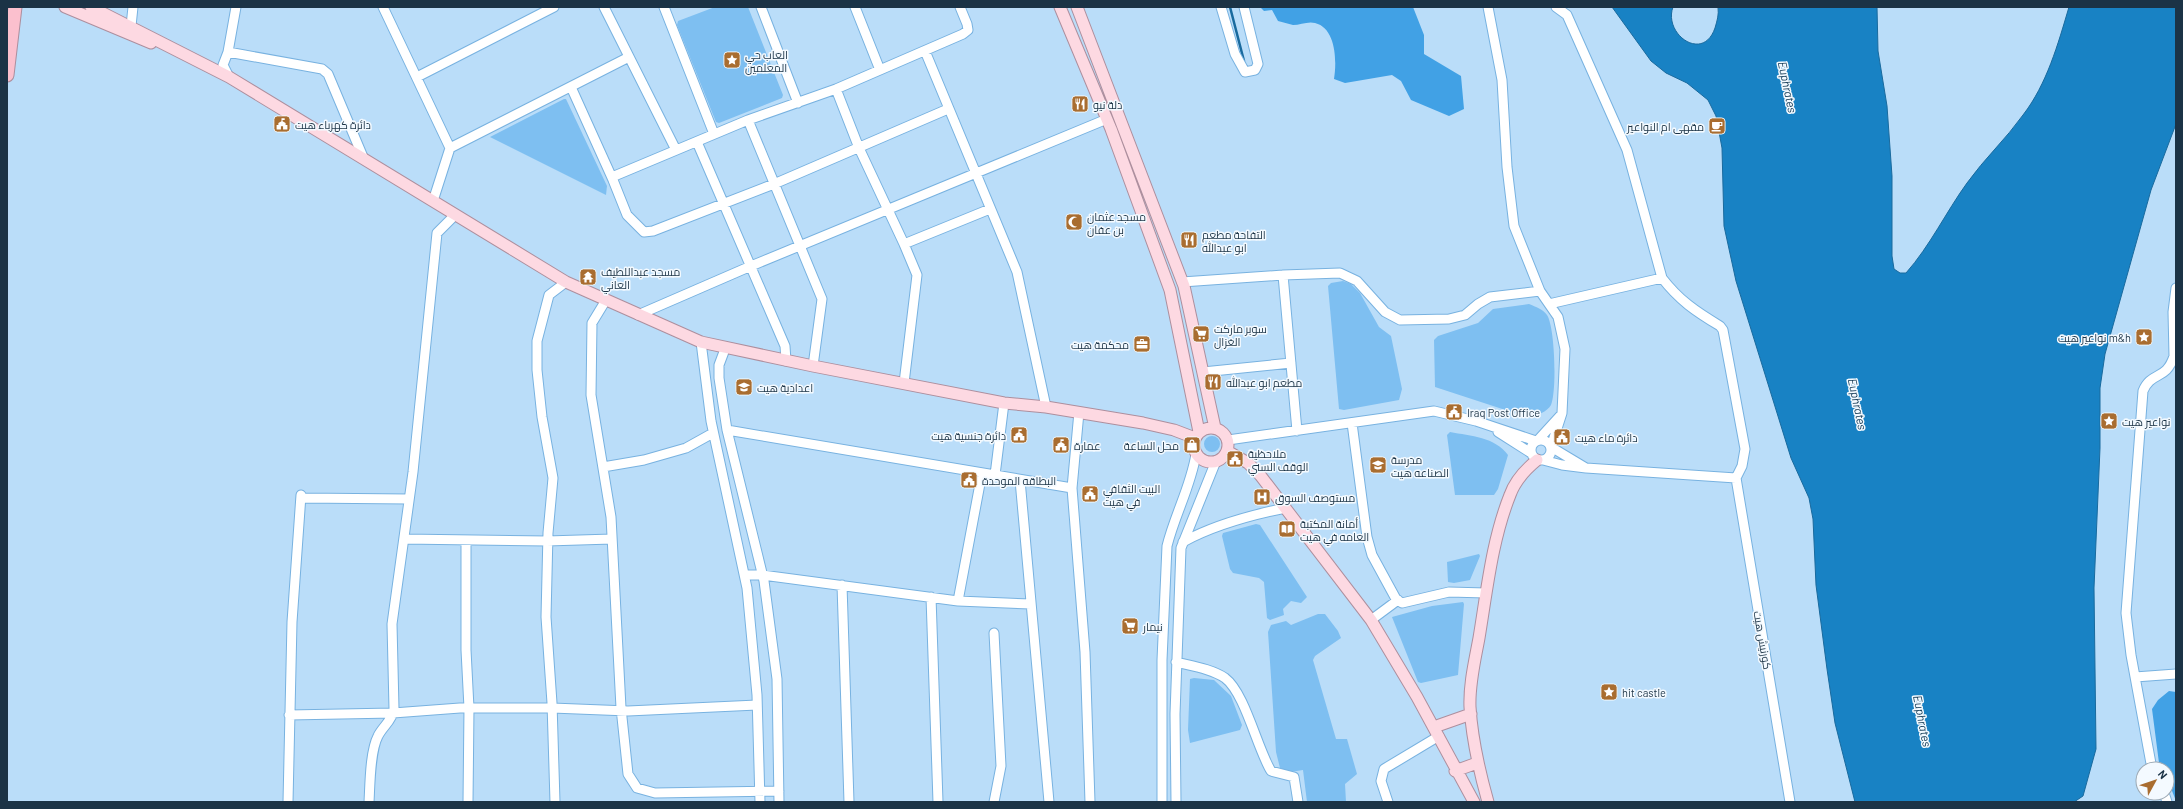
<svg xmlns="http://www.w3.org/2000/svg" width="2183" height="809" font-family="Barlow,Cairo,sans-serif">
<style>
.green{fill:#7ebff1}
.forest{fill:#41a1e5}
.water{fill:#1882c4;stroke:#196a9e}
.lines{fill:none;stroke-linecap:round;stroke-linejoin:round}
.stream{stroke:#196a9e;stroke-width:2.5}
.minor-casing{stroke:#78b2e0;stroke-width:11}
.major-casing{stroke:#ad8f9e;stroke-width:13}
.highway-casing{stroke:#ad8f9e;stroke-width:15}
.minor{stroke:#fff;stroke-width:9}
.major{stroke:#fdd9e2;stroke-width:11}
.highway{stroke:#fbc0ce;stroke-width:13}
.labels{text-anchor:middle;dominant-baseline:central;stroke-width:3;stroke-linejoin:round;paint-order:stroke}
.poi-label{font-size:11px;fill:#1b3346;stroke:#f4faff;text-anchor:start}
.street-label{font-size:11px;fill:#1b3346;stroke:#f4faff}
.water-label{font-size:12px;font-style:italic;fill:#0e3652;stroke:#f4faff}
</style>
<rect width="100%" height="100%" fill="#baddf9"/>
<path class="green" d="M715,7h33l35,88 -1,3 -63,25 -3,-1 -39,-97 1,-4z
M564,99h2l41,87 -1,9 -116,-58z
M1343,281l8,3 9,9 19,34 12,9 11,53 -3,11 -55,10 -5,-1 -11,-123 3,-3z
M1529,304c7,3 14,5 18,11 8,12 10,76 4,90 -4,7 -14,10 -21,13l-95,-31 -1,-47 4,-4 40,-13 15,-14z
M1450,432c21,4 45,5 58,23l-10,34 -4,6h-39l-8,-60z
M1204 444a8 8 0 1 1 16 0a8 8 0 1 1-16 0Z
M1256,524l4,1 47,72 -6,6 -10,-2 -8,8 1,6 -14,5 -3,-2 -3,-36 -5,-4 -26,-5 -3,-4 -8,-33 1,-3z
M1479,554l1,2 -10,24 -16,3 -6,-1 -1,-20z
M1463,602l1,2 -6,71 -37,8 -3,-1 -26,-65 40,-11z
M1318,614h7l13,17 3,7 -26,18 -2,4 23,79h11l10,35 -12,10 1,18h-39l-4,-32 -13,2 -10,-4 -4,-16 -8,-120 3,-7 15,-4 5,4z
M1194,678l20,2 17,16 11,29 -2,5 -50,13 -2,-13 2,-51z"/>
<path class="forest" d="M1260,7h153l11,28v19l37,22 3,33 -15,7 -38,-16 -10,-19 -9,-6 -47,8 -11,-4c3,-18 2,-51 -19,-56 -7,-2 -15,2 -22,2 -5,-1 -10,-3 -15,-4l-6,-11 -8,1z
M2169,691l7,1v109l-9,-23v-9h-5l-3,-6 -7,-54 6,-9z"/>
<path class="water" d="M1612,7h61c-10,27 30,56 42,21 2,-7 4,-13 3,-21h159l1,44 9,55 5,70v80l2,13 6,4h6c24,-27 40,-61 61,-90 17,-24 39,-44 56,-68 24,-31 35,-71 46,-108h107v117l-25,66 -46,164 -5,34v60l-6,140 2,161 -13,47 -9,6h-219l-20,-79 -8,-54 -11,-84 -3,-66 -4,-21 -18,-40 -55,-177 -12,-55 -2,-78 -6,-32 -8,-16 -21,-17 -21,-10 -15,-12z"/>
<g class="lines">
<path class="stream" d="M1230,7l14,54"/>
<g class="minor-casing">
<path id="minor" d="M383,7l67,141 -17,53
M604,7l72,143
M664,7l50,127
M761,7l37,96
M855,7l25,63
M1221,7l14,47 10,18 10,-2 3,-6 -14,-57
M1488,7l14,73 5,87 7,59 26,65 18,26 7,32 -3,64 -11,34 35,21
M1556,7l11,8 60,135 35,128
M131,26l2,-19
M925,51l92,221 29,135
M228,52l94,17 6,5 35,83
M229,77l-6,-12 5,-13 8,-45
M417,77l137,-70
M571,87l42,93 14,35 17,17 9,-1 121,-47 174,-75
M836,89l23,59 45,96 13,31 -13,108
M748,120l74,179 -9,67
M697,142l88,204 1,15
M450,148l179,-91
M612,177l136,-57 88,-31 127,-55 5,-4 -1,-6 -7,-17
M904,244l86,-35
M1283,275l14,156
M1182,282l101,-7 57,-2 17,8 28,31 15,8 49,-1 16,-4 13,-11 12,-7 50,-6
M606,300l-14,23 -1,72 20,122 10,191 7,66 9,14 18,5 124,-2
M1549,304l113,-26c17,22 33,33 58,48l3,4 22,119 -3,17 -6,12
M638,315l113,-49 356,-147
M701,342l10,79 36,167 10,107 3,107
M725,349l-6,16v13l8,52 37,151 13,98 2,123
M1203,372l88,-9
M1079,412l-7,76 13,164 5,150
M1352,423l15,114 5,18 24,44 6,4 47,-11 37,1
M727,430l345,58
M1498,432l33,21
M1539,439l21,-23
M1531 450a10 10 0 1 1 20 0a10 10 0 1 1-20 0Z
M1228,440l206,-29 42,10 60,20
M1543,460l19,5 24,3 150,10
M603,467l41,-7 42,-12 27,-15
M995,475l9,-72
M1736,478l54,324
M1020,480l29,322
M301,498l108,1
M404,539l143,2 65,-2
M466,540v110l3,58 -1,94
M1183,542c31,-17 68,-27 103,-34
M745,575h17l196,26 73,3
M842,585l7,217
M931,597l7,205
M958,601l24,-128
M1371,620l27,-20
M1176,662c16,4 36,7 49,16 20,15 32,70 46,93l23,6 4,25
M2135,677l41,-3
M289,715l104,-2 67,-5h92l76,3 129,-6
M2152,769l-21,-114 -5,-42 17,-222c8,-20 23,-10 31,-35l-1,-44 3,-24
M2164,793l3,9
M288,802l4,-180 9,-127
M369,802c1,-17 1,-51 9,-66 5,-10 14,-15 16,-27l-2,-85 21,-152 24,-239 18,-18
M555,802l-3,-99 -6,-86 2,-84 5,-55 -11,-61 -5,-47v-29l12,-46 17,-13
M994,802l7,-36 -7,-133
M1162,802v-142l5,-114c8,-32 24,-60 29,-92
M1176,802l-1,-88 6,-166 35,-87
M1388,802l-7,-21 3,-12 55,-33"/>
</g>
<g class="major-casing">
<path id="major" d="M65,7l86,36
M91,7l138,70 337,205 135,60 112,24 191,37 42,4 97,16 31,7 21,8
M1060,7l51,122 59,161 29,142
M1077,7l107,279 31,142
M1194 445a17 17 0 1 1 34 0a17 17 0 1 1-34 0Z
M1227,451l21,12 12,12 111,145 46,77 57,105
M1434,727l37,-13
M1455,771l22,-8
M1488,802c-9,-32 -16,-62 -18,-95 -1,-23 5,-47 9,-69 8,-48 13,-98 31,-143 5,-14 16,-26 27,-35"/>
</g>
<g class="highway-casing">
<path id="highway" d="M7,75l8,-68"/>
</g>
<use href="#minor" class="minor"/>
<use href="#major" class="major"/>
<use href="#highway" class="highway"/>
</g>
<defs>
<g id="sight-square" transform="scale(0.9)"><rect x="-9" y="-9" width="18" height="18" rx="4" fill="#a96d30" stroke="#f4faff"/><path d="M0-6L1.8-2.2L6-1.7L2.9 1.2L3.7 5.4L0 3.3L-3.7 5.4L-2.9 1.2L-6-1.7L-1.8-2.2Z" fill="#fff"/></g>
<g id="restaurant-square" transform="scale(0.9)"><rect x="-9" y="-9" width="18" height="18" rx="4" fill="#a96d30" stroke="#f4faff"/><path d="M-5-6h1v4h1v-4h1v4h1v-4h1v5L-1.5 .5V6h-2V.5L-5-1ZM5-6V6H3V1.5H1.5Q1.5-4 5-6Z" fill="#fff"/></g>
<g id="civic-square" transform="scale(0.9)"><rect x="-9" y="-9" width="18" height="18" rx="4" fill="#a96d30" stroke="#f4faff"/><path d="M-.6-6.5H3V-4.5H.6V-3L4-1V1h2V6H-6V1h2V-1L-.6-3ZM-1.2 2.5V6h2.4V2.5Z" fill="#fff"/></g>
<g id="cafe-square" transform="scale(0.9)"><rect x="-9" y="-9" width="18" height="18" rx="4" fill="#a96d30" stroke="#f4faff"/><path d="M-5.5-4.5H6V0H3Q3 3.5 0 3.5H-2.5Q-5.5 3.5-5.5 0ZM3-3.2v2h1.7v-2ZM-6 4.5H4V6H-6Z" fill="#fff"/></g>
<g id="mosque-square" transform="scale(0.9)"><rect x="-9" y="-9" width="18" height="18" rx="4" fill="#a96d30" stroke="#f4faff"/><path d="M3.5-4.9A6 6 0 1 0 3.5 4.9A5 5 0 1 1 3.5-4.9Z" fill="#fff"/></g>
<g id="temple-square" transform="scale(0.9)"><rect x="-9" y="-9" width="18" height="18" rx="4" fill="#a96d30" stroke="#f4faff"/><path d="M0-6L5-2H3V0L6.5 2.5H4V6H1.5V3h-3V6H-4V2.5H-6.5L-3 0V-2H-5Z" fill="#fff"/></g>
<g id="supermarket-square" transform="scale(0.9)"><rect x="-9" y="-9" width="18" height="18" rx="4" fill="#a96d30" stroke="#f4faff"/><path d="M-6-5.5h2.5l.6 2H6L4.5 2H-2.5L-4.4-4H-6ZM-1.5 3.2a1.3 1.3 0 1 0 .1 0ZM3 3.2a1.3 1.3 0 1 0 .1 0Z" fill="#fff"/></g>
<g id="office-square" transform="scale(0.9)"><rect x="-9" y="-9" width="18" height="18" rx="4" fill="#a96d30" stroke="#f4faff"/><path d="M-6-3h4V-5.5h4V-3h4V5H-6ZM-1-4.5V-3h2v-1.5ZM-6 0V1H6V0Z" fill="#fff"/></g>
<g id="school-square" transform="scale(0.9)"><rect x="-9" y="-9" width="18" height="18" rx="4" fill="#a96d30" stroke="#f4faff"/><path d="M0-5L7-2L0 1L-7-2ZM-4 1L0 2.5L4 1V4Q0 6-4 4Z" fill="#fff"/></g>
<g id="shop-square" transform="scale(0.9)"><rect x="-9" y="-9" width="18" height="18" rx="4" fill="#a96d30" stroke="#f4faff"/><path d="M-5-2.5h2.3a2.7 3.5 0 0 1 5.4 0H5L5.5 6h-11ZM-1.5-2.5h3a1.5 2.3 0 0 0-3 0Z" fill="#fff"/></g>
<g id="hospital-square" transform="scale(0.9)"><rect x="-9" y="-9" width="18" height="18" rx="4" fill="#a96d30" stroke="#f4faff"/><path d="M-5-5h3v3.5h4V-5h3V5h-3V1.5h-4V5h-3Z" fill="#fff"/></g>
<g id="library-square" transform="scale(0.9)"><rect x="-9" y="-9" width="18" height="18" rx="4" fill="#a96d30" stroke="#f4faff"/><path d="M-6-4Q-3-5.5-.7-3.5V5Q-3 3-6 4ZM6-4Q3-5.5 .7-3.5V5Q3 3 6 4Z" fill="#fff"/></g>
</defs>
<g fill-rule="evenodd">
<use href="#sight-square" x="732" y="60"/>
<use href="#restaurant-square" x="1080" y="104"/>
<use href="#civic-square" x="282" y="124"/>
<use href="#cafe-square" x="1717" y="126"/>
<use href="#mosque-square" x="1074" y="222"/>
<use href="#restaurant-square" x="1189" y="240"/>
<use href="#temple-square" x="588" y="277"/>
<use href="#supermarket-square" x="1201" y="334"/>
<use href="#sight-square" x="2144" y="337"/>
<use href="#office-square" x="1142" y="344"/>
<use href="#restaurant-square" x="1213" y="382"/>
<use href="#school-square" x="744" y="387"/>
<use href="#civic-square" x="1454" y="412"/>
<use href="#sight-square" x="2109" y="421"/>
<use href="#civic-square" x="1019" y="435"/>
<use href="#civic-square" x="1562" y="437"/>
<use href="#civic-square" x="1061" y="445"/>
<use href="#shop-square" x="1192" y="445"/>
<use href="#civic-square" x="1235" y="459"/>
<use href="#school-square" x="1378" y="465"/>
<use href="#civic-square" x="969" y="480"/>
<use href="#civic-square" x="1090" y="494"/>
<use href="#hospital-square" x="1262" y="497"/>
<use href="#library-square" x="1287" y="529"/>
<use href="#supermarket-square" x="1130" y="626"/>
<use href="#sight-square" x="1609" y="692"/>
</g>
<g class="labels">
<g class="poi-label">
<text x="745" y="54">العاب حي<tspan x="745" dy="13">المعلمين</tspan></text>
<text x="1093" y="104">دلة نيو</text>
<text x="295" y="124">دائرة كهرباء هيت</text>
<text x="1704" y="126" text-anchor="end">مقهى ام النواعير</text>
<text x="1087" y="216">مسجد عثمان<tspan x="1087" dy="13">بن عفان</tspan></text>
<text x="1202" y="234">التفاحة مطعم<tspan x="1202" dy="13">ابو عبدالله</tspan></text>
<text x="601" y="271">مسجد عبداللطيف<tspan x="601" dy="13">العاني</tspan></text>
<text x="1214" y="328">سوبر ماركت<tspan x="1214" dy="13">الغزال</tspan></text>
<text x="2131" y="337" text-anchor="end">نواعير هيت m&amp;h</text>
<text x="1129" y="344" text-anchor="end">محكمة هيت</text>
<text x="1226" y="382">مطعم ابو عبدالله</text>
<text x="757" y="387">اعدادية هيت</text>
<text x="1467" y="412">Iraq Post Office</text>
<text x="2122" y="421">نواعير هيت</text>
<text x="1006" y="435" text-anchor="end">دائرة جنسية هيت</text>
<text x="1575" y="437">دائرة ماء هيت</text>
<text x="1074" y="445">عمارة</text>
<text x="1179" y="445" text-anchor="end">محل الساعة</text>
<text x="1248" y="453">ملاحظية<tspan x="1248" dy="13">الوقف السني</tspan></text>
<text x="1391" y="459">مدرسة<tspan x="1391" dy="13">الصناعه هيت</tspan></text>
<text x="982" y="480">البطاقه الموحدة</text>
<text x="1103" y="488">البيت الثقافي<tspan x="1103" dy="13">في هيت</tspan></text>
<text x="1275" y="497">مستوصف السوق</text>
<text x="1300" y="523">أمانة المكتبة<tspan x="1300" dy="13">العامه في هيت</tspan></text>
<text x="1143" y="626">نيمار</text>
<text x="1622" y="692">hit castle</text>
</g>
<g class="street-label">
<text transform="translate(1763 640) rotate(80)">كورنيش هيت</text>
</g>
<g class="water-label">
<text transform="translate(1788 87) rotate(78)">Euphrates</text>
<text transform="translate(1858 404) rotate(78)">Euphrates</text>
<text transform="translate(1923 721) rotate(79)">Euphrates</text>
</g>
</g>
<rect width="2183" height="809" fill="none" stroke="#1b3346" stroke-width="16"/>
<g transform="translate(2155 781) rotate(50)"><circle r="19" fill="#f4faff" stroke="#9daab5"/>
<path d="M0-3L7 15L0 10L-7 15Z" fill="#a96d30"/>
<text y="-6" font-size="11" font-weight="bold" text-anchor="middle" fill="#1b3346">N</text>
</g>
</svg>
